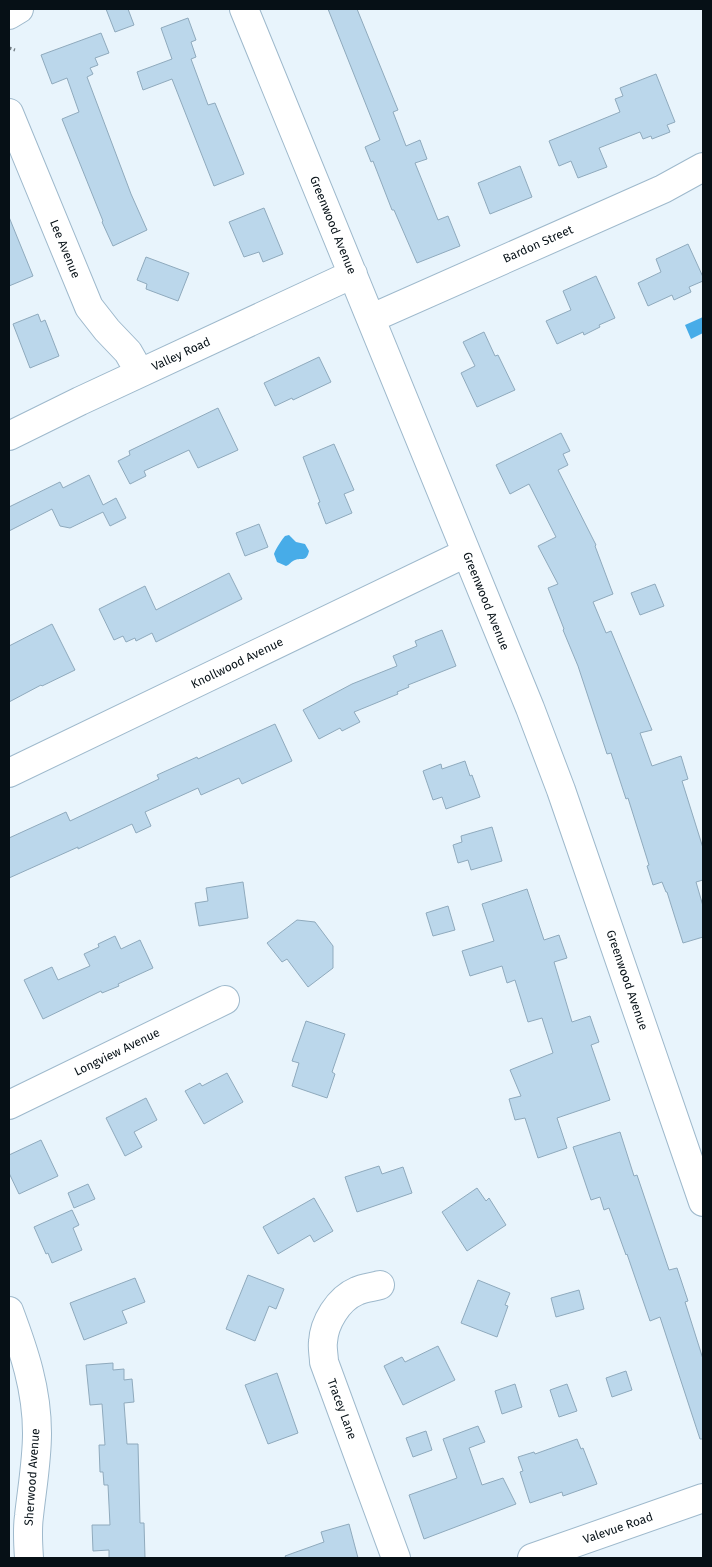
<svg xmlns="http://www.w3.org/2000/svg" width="712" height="1567" font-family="'Fira Sans',sans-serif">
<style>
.water{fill:#47ace8}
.building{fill:#bbd7eb;stroke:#8faabd}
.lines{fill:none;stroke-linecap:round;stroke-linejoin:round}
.minor-casing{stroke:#9eb9cc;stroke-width:30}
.path{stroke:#717c83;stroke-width:3;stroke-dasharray:2.5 2.5;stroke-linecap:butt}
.minor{stroke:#fff;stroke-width:28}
.labels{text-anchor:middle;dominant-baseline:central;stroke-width:4;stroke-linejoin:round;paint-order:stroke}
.street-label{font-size:12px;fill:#061016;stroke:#fff}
</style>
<rect width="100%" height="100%" fill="#e8f4fc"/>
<path class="water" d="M703,317v16l-12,6 -6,-14z
M285,536l4,-1 7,7 9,2 4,7c-3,13 -8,5 -16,10 -2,1 -4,4 -7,5l-9,-4 -3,-8c1,-4 9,-16 11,-18z"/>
<path class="building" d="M106,9h22l6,16 -19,7z
M328,9h29l41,101 -5,2 13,34 14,-6 7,19 -12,4 23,57 10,-4 12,30 -43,17 -23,-53h-2l-19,-49 -2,1 -6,-15 15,-7z
M188,18l8,22 -5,2 5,15 -5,2 17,46 7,-2 29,71 -30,12 -42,-107 -29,11 -6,-18 35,-13 -11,-31z
M101,33l8,20 -14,5 3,7 -8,3 3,6 -6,3 44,117 16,36 -34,16 -11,-24 1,-1 -41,-102 17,-7 -12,-34 -15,6 -11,-29z
M656,74l19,48 -8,3 3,7 -18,7 -1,-3 -8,3 -3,-7 -41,16 8,19 -29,11 -7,-17 -12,5 -10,-25 71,-29 -5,-13 8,-3 -3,-8z
M520,166l12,31 -42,17 -12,-31z
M264,208l19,46 -20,8 -4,-10 -15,5 -15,-35z
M9,217l24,59 -24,10z
M688,244l15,33v4l-14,6 2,5 -17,8 -2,-5 -24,11 -10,-23 23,-11 -5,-13z
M146,257l43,16 -11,28 -32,-12 1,-5 -10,-4z
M596,276l19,42 -16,7 1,2 -16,8 -1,-3 -26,12 -11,-23 25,-11 -8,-19z
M38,314l3,8 4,-2 14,36 -29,12 -17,-44z
M484,332l11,24 3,-1 17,35 -38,17 -16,-34 14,-7 -12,-24z
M319,357l12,25 -38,18 -1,-2 -17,8 -11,-23z
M218,408l20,42 -40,18 -9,-18 -45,21 2,5 -16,8 -12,-23 12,-6 -1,-4z
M561,433l9,18 -7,3 5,11 -10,5 38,75 -1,1 18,48 -20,8 13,31 5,-2 41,99 -12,3 12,33 29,-10 7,23 -6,2 21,67v32l-7,2 7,24v31l-20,6 -16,-51h-1l-4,-10 -9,3 -6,-19 2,-1 -21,-67 -2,1 -15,-46 -4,1 -29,-88 -15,-36 1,-1 -16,-41 10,-4 -20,-38 18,-9 -27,-53 -19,10 -14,-29z
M334,444l20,46 -10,4 8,19 -26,11 -8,-21 2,-1 -17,-45z
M89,475l14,30 13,-7 10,20 -16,8 -7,-14 -33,16 -10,-2 -8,-17 -43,22v-24l51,-25 3,6z
M259,524l9,23 -23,9 -9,-23z
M229,573l13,26 -86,43 -4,-9 -16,8 -1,-3 -9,4 -3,-6 -9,4 -15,-31 46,-23 11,24z
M655,584l9,22 -24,9 -9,-22z
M52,624l23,46 -33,16 -1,-1 -32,17v-56z
M442,630l14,36 -48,19 1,2 -12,5 1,2 -44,18 6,10 -18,9 -2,-3 -21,11 -16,-29 49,-26 45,-18 -4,-10 24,-10 -2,-5z
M275,724l17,37 -50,23 -3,-6 -38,17 -3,-7 -53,24 6,14 -15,7 -4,-9 -54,25v-2l-69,31v-40l57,-26 4,9 89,-42 -2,-4 40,-18 1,2z
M465,761l5,15 2,-1 8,22 -34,12 -4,-12 -9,3 -10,-29 18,-7 1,5z
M492,827l10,34 -31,9 -3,-10 -10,3 -5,-18 9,-3 -1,-6z
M243,882l5,36 -49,8 -4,-23 13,-2 -2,-13z
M527,889l17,51 15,-5 8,23 -13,4 18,60 18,-6 9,26 -8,3 19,55 -53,18 10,30 -29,10 -13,-40 -10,2 -6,-21 12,-3 -11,-26 43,-17 -11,-35 -14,4 -13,-42 -8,3 -5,-17 -32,10 -8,-25 32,-10 -12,-37z
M448,906l7,24 -22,6 -7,-23z
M297,920l18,2 18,24v22l-25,19 -21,-28 -5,3 -15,-19z
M115,936l6,13 19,-9 13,28 -35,16 1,2 -17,7 -1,-2 -58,28 -19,-39 28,-13 6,13 32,-14 -6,-12 15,-7 -1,-3z
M306,1021l39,13 -13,38 3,2 -8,24 -35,-12 7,-23 -7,-2z
M227,1073l16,29 -39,22 -19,-33 15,-8 2,3z
M146,1098l11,22 -23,12 8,15 -17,9 -19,-38z
M620,1132l14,44 3,-1 32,95 8,-2 11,33 -3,1 18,57v80h-3l-40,-122 -10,4 -23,-67 -1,1 -17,-47 -5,2 -4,-13 -9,3 -18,-53z
M41,1140l17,36 -39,18 -10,-21v-18z
M379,1166l3,8 21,-7 9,26 -55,19 -12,-35z
M88,1184l7,15 -21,9 -6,-15z
M477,1188l9,13 3,-3 17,27 -39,26 -25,-39z
M314,1198l19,33 -19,11 -4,-7 -32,19 -15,-27z
M72,1210l7,15 -6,3 9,22 -30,13 -4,-10 -2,1 -12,-27z
M248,1275l36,14 -8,20 -7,-3 -14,35 -29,-12z
M135,1278l10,24 -23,9 5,12 -43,17 -14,-37z
M478,1280l32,13 -5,12 3,1 -11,31 -36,-14z
M579,1290l5,19 -28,8 -5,-19z
M438,1346l17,34 -52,25 -19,-39 18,-9 3,5z
M113,1363v7l11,-1v11l8,-1 2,23 -10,1 3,41h11l2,79h4l1,35h-36v-8l-16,1 -1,-26h18l-2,-40h-4l-1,-13h-3l-1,-27h6l-3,-41 -12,1 -4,-40z
M626,1371l6,19 -20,7 -6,-19z
M277,1373l21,60 -30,11 -23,-59z
M515,1384l7,23 -20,7 -7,-23z
M567,1384l10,27 -18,6 -9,-27z
M478,1426l7,16 -16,6 13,37 21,-7 13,26 -92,35 -15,-44 48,-17 -14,-39z
M426,1431l6,19 -19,7 -7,-19z
M577,1439l4,10 2,-1 14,36 -34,12 -1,-4 -32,11 -10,-31 3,-1 -5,-14 16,-5 1,2z
M349,1524l9,34h-72l-1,-2 39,-14 -3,-10z"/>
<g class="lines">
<g class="minor-casing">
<path id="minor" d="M244,9l286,699 31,82 142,412
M9,15l10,-6
M9,113l80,194 18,23 21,22 12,21
M372,318l291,-129 40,-22
M9,436l71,-35 273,-127
M9,773l457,-220
M9,1105l216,-105
M380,1285c-7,2 -17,3 -23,6 -19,8 -33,32 -34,51 -1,6 1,14 1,20l72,196
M9,1311c15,40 28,78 28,122 0,28 -5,55 -8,83 -2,14 -1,28 0,42
M532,1558l171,-60"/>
</g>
<path class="path" d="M9,48l6,2"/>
<use href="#minor" class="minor"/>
</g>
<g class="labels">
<g class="street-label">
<text transform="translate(333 225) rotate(68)">Greenwood Avenue</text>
<text transform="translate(538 244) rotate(-24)">Bardon Street</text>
<text transform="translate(65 249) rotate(68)">Lee Avenue</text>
<text transform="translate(181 354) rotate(-25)">Valley Road</text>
<text transform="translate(486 601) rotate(68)">Greenwood Avenue</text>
<text transform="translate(237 663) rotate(-26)">Knollwood Avenue</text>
<text transform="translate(627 980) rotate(71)">Greenwood Avenue</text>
<text transform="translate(117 1052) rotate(-26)">Longview Avenue</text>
<text transform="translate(342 1409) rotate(70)">Tracey Lane</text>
<text transform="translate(32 1477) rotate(-86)">Sherwood Avenue</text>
<text transform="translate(618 1528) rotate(-19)">Valevue Road</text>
</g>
</g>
<rect width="712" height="1567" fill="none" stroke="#061016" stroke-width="20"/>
</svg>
